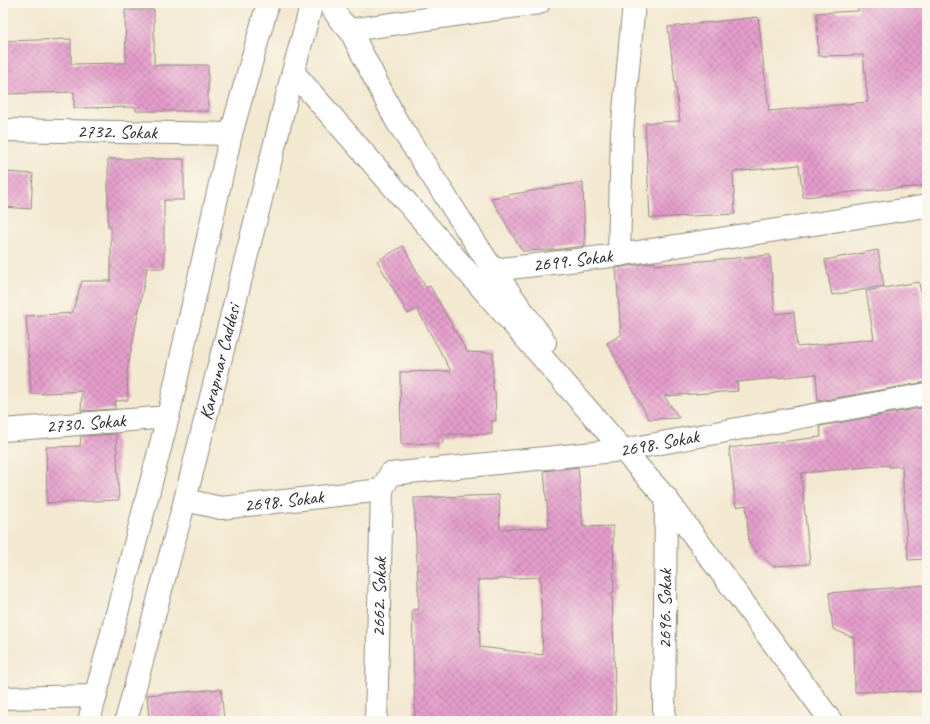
<svg xmlns="http://www.w3.org/2000/svg" width="930" height="724" font-family="Caveat,sans-serif">
<style>
.building{fill:url(#building-cross-hatch);fill-rule:evenodd}
.lines{fill:none;stroke-linecap:round;stroke-linejoin:round}
.minor-casing{stroke:#8f8a7e;stroke-width:24}
.secondary-casing{stroke:#8f8a7e;stroke-width:24}
.minor{stroke:#fff;stroke-width:22}
.secondary{stroke:#fff;stroke-width:22}
.labels{text-anchor:middle;dominant-baseline:central;stroke-width:4;stroke-linejoin:round;paint-order:stroke}
.street-label{font-size:19px;fill:#2b2b2b;stroke:#fbf7ec}
</style>
<defs>
<pattern id="building-cross-hatch" width="8" height="8" patternUnits="userSpaceOnUse"><rect width="8" height="8" fill="#e59ecc"/><path d="M0 0l8 8M0 8l8-8" fill="none" stroke="#ba81a6"/></pattern>
</defs>
<rect width="100%" height="100%" fill="#fbf7ec"/>
<filter id="ink" filterUnits="userSpaceOnUse"><feTurbulence type="fractalNoise" baseFrequency=".025" numOctaves="2"/><feDisplacementMap in="SourceGraphic" scale="8" xChannelSelector="R" yChannelSelector="G"/><feConvolveMatrix kernelMatrix="1 2 1 2 8 2 1 2 1" color-interpolation-filters="sRGB"/></filter>
<filter id="wash" filterUnits="userSpaceOnUse"><feTurbulence type="fractalNoise" baseFrequency=".012" numOctaves="4" result="noise"/><feDisplacementMap in="SourceGraphic" scale="16" xChannelSelector="R" yChannelSelector="G"/><feGaussianBlur stdDeviation="0.9" result="paint"/><feColorMatrix in="noise" values="0 0 0 0 0 0 0 0 0 0 0 0 0 0 0 0 0 1.4 0 .05"/><feComposite in="paint" operator="in"/></filter>
<g filter="url(#wash)">
<rect width="100%" height="100%" fill="#f3e8d0"/>
<g id="blocks">
<path class="building" d="M857,3h70v183l-54,4 -70,7 -4,-32 -66,7 2,42 -85,4 -5,-95 35,-2 -12,-94 90,-10 11,94 99,-9 -5,-47 -45,1 -1,-43 41,-2z
M125,10h29v55h54v46h-72v-4l-62,1v-16l-71,2v-53l68,-2v25l55,-1z
M108,159h76v41h-20v68h-17l-20,103 1,29 -13,1v8l-34,2 1,-20 -51,3 -5,-78 46,-3 10,-32h29v-54h-3z
M7,172l26,2 -2,35 -26,-2z
M583,182l2,64 -33,4 -30,1 -31,-53z
M403,246l23,42 4,-2 37,66 26,1v38h2l1,30h-4v13h-50l1,9 -42,1 -1,-72 51,-1 -34,-62 -9,5 -31,-53z
M878,250l6,36 -52,9 -7,-35z
M770,255l5,59 19,-2 3,35 77,-8 -8,-48 53,-9 8,51v49l-109,19 -2,-27 -79,8 1,9 -74,5 15,22 -30,1 -42,-76 14,-8 -5,-67 34,-5 5,-1v3z
M927,407v152l-19,1 -6,-94 -13,1v-2l-88,8 9,91 -37,2 -24,-22 -3,-39 -10,2 -7,-59 92,-11 -1,-11z
M116,434l3,66 -72,3 -1,-56 34,-1 1,-10z
M578,467l5,60 30,-1 1,66h-2l4,129h-201l-3,-111 7,-1 -5,-111 85,-3 1,34 49,-1 -5,-57zM540,577l3,78 -63,-8 -2,-67z
M927,585v106l-72,1 -1,-54 -21,-9 -4,-36z
M221,689l3,32h-75l-2,-26z"/>
</g>
</g>
<g filter="url(#ink)">
<use href="#blocks" fill-opacity="0" stroke="#8f8a7e" stroke-width="1"/>
<g class="lines">
<g class="minor-casing">
<g id="minor">
<path d="M329,3l11,17 10,10 46,90 97,150 52,72"/>
<path d="M350,30l189,-27"/>
<path d="M293,72l330,378 43,48 165,223"/>
<path id="s1" d="M3,130l228,4"/>
<path d="M619,255l3,-122 12,-130"/>
<path id="s2" d="M493,270l126,-15 308,-49"/>
<path id="s3" d="M3,430l165,-13"/>
<path id="s4" d="M185,500l36,8 161,-18"/>
<path d="M3,698l93,-2"/>
<path id="s5" d="M376,721l6,-231 8,-16 233,-24 304,-56"/>
<path id="s6" d="M664,721l2,-223"/>
</g>
</g>
<g class="secondary-casing">
<g id="secondary">
<path d="M89,721l79,-304 63,-283 37,-131"/>
<path id="s7" d="M126,721l59,-221 108,-428 19,-69"/>
</g>
</g>
<use href="#minor" class="minor"/>
<use href="#secondary" class="secondary"/>
</g>
</g>
<g class="labels">
<g class="street-label">
<text stroke="none"><textPath href="#s1" startOffset="114">2732. Sokak</textPath></text>
<text stroke="none"><textPath href="#s2" startOffset="80">2699. Sokak</textPath></text>
<text stroke="none"><textPath href="#s7" startOffset="371">Karapınar Caddesi</textPath></text>
<text stroke="none"><textPath href="#s3" startOffset="83">2730. Sokak</textPath></text>
<text stroke="none"><textPath href="#s5" startOffset="520">2698. Sokak</textPath></text>
<text stroke="none"><textPath href="#s4" startOffset="100">2698. Sokak</textPath></text>
<text stroke="none"><textPath href="#s5" startOffset="124">2662. Sokak</textPath></text>
<text stroke="none"><textPath href="#s6" startOffset="112">2696. Sokak</textPath></text>
</g>
</g>
<rect width="930" height="724" fill="none" stroke="#fbf7ec" stroke-width="16"/>
</svg>
